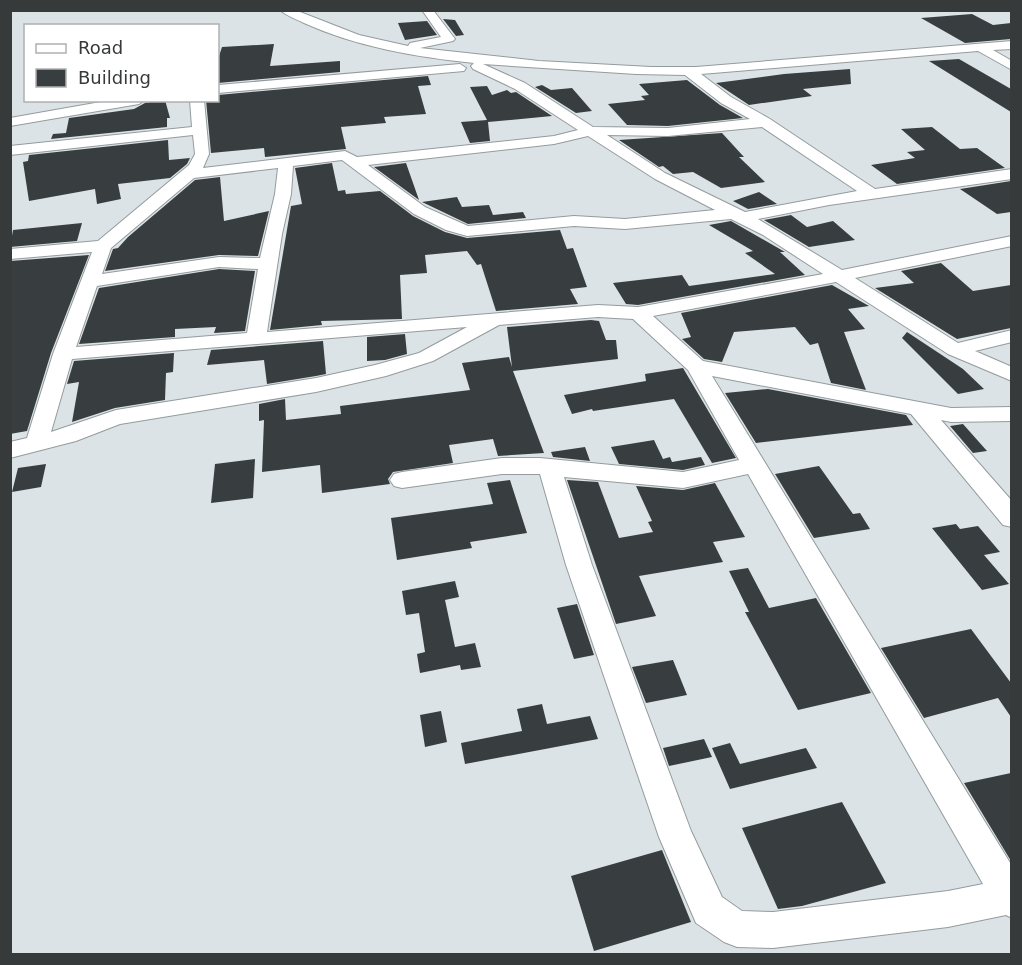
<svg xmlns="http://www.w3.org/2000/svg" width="1022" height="965" font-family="'DejaVu Sans',sans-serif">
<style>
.building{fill:#383e40}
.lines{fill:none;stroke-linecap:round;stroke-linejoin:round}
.minor-casing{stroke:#949b9d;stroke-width:2}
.minor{fill:#fff;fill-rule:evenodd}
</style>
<rect width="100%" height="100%" fill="#dce3e6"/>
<path class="building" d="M972,14l21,11 18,-2v16l-46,4 -44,-25z
M443,19l12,1 9,15 -8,1z
M427,21l10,14 -32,5 -7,-17z
M274,44l-4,22 70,-5v11l-122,11v-24l4,-12z
M959,59l52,30v23l-82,-51z
M850,69l1,15 -48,5 9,7 -63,9 -33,-22 68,-9z
M428,76l3,9 -13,1 8,28 -42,3 2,6 -45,4 5,22 -81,8 -1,-9 -53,5 -5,-53h12v-5z
M687,80l33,25 23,13 -75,8 -41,-1 -19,-21 37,-4 -4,-4 8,-1 -10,-11z
M542,85l9,5 21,-2 20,23 -16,2 -41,-26z
M487,86l5,9 15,-5 4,3 5,-1 36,24 -64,6 2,19 -20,2 -9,-21 26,-2 -17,-33z
M165,100l5,18h-3v9l-116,12 2,-5 13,-1 3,-15 65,-9 11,-6z
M932,127l28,22 17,-1 28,20 -108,16 -26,-19 44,-7 -8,-6 18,-2 -24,-21z
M722,133l22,24h-5l26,25 -44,6 -28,-16 -20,2 -10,-8 -4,1 -40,-27z
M168,140l1,20 21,-2 -3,6 -17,14 -52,6 3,15 -24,5 -2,-15 -66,12 -6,-39 5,-1 1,-6z
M332,163l6,28 7,-1 1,4 34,-3 33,25 32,16 22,6 93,-8 7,19 6,-1 14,39 -17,2 8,15 -82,7 -15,-47 -4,1 -10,-14 -42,4 2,18 -27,2 2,44 -81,2 1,4 -52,5 21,-124 11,-2 -7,-36z
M406,163l13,37 -45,-33z
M220,177l4,44 45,-10 -11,45 -39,-1 -114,16 8,-22 5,-1 10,-11 67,-57z
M1011,181v31l-14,2 -37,-25z
M759,192l18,12 -29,5 -15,-8z
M457,197l5,10 27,-2 4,10 30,-3 3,6 -58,6 -46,-22z
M791,215l16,12 26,-6 22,19 -46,7 -45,-27z
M731,221l54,31h-5l25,23 -167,30 -12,-1 -13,-21 69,-8 7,11 86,-12 -30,-21 8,-2 -44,-26z
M82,223l-5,18 -67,6 3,-17z
M89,255l-38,98 -24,78 -17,3v-173z
M941,263l32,28 38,-6v43l-54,11 -82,-51 39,-5 -13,-12z
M219,269l36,2 -10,60 -31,2 2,-6 -41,2v8l-96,7 20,-56z
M832,285l37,21 -21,3 17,20 -21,3 22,58 -35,-7 -13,-40 -8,2 -15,-18 -61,5 -12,30 -18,-3 -22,-20 9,-2 -10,-24z
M591,320l8,1 7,19h10l2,19 -105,12 31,82 -46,3 -5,-17 -44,6 4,18 -60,9 -5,7 2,5 -68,9 -2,-28 -58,7 2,-52 -5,1v-17l26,-5 1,21 55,-6 -1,-8 130,-16 -8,-27 47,-6 3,10 -5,-40z
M907,332l56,37 21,20 -26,5 -56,-56z
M405,334l2,20 -22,6 -18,1v-24z
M323,341l3,33 -10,2 -49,8 -3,-24 -57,5 4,-15z
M174,353l-1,19 -7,1 -1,27 -50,8 -43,14 7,-40 -12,2 7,-23z
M683,368l53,90 -24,5 -38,-64 -81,12 -1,-2 -20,5 -8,-19 82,-14 -1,-7z
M768,389l138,26 7,10 -157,18 -31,-50z
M963,424l24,27 -14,2 -23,-27z
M654,440l9,19 7,-2 2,5 29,-5 4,8 -22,5 -64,-6 -8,-17z
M585,447l5,14 -37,-4 -2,-5z
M255,459l-2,39 -42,5 4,-39z
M46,464l-5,23 -29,5 6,-24z
M819,466l34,48 7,-1 10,16 -56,9 -39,-64z
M510,480l17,53 -57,9 2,6 -75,12 -6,-42 102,-14 -6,-21z
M567,480l31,2 21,56 34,-6 -5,-10 4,-1 -16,-35 47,4 32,-7 30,54 -32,5 10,20 -84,14 17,40 -40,8z
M956,524l4,5 18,-3 22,26 -16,3 25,29 -27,6 -50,-62z
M748,568l21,40 47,-10 55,95 -73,17 -53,-98h4l-20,-41z
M455,581l4,16 -14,3 10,47 20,-4 6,24 -20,3 -1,-5 -40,8 -3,-19 8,-2 -6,-39 -13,2 -4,-24z
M577,604l17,51 -20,4 -17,-51z
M971,629l40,54v34l-13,-19 -74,20 -43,-70z
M673,660l14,35 -41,8 -14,-36z
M542,704l5,20 43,-8 8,23 -133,25 -4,-21 61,-12 -5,-22z
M441,711l6,31 -22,5 -5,-32z
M704,739l8,18 -43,9 -6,-18z
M730,743l10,21 66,-16 11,20 -87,21 -18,-41z
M1011,773v88l-47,-78z
M842,802l44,81 -84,23 -24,3 -36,-81z
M662,850l29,72 -97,29 -23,-75z"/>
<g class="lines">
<g class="minor-casing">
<path id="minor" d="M280,10h15l64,25 49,11 2,-3 31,-6 -19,-27h11l22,29 -2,2 -33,7 119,13 112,6h45l316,-26v8l-19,1 19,11v9l-34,-19 -277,23 30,23 39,22 105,70 137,-20v10l-183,26 -71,14 84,51 170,-34v10l-157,32 103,65 54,-13v12l-37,9 37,16v14l-64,-27 -112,-72 -183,34 50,45 248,47 61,-1v14l-61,1 -10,-2 71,81v26l-9,-2 -92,-111 -199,-38 300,490v52l-6,-3 -58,12 -175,21 -36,-1 -13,-5 -28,-19 -37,-86 -93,-272 -26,-91h-38l-100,14 -8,-2 -4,-6 4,-6 8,-2 100,-14h38l143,14 56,-12 -51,-90 -55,-51 -35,-2 -99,8 -66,36 -47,15 -70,16 -196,32 -44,17 -66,17v-16l17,-4 26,-84 39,-102 -82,7v-10l88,-8 91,-76 6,-11 -2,-19 -183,20v-9l182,-19 -2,-27h14l5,54 -6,14 142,-17 12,6 197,-21 24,-6 -63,-41 -42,-20 -2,-3 3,-3c-58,-6 -117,-16 -170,-40 -8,-4 -17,-7 -24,-13zM483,64l153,10 49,1 36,28 29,16 -82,9 -75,-1 -68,-44zM762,127l95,64 -112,21 -80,-39 -58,-38 61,1zM588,136l67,43 60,31 -90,9 -51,-3 -106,10 -43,-19 -57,-42 186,-21zM342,160l72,54 32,16 21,6 107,-10 51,3 106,-10 32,16 60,39 -185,33 -40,-2 -331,27 15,-98 9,-40 2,-28zM278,168l-3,26 -15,64 -41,-1 -117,17 9,-26 83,-70zM219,267l39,2 -11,64 -171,14 21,-61zM467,327l-48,26 -44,12 -59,13 -200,32 -65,22 21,-73zM748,474l235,410 -35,7 -175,21 -31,-1 -20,-14 -31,-66 -99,-266 -28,-88 119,11z
M460,64l6,4 -2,3 -246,22v-8z
M112,100h33l-6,4 -129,22v-8z"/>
</g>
<use href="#minor" class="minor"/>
</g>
<rect width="1022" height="965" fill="none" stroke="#373a3b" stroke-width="24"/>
<rect x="24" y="24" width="195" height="78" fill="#ffffff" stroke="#afb0b1" stroke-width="1.5"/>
<rect x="36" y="44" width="30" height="9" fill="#ffffff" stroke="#afb0b1" stroke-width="1.5"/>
<text x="78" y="54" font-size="18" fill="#373a3b">Road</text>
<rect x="36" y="69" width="30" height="18" fill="#383e40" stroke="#afb0b1" stroke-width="1.5"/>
<text x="78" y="84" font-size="18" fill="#373a3b">Building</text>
</svg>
